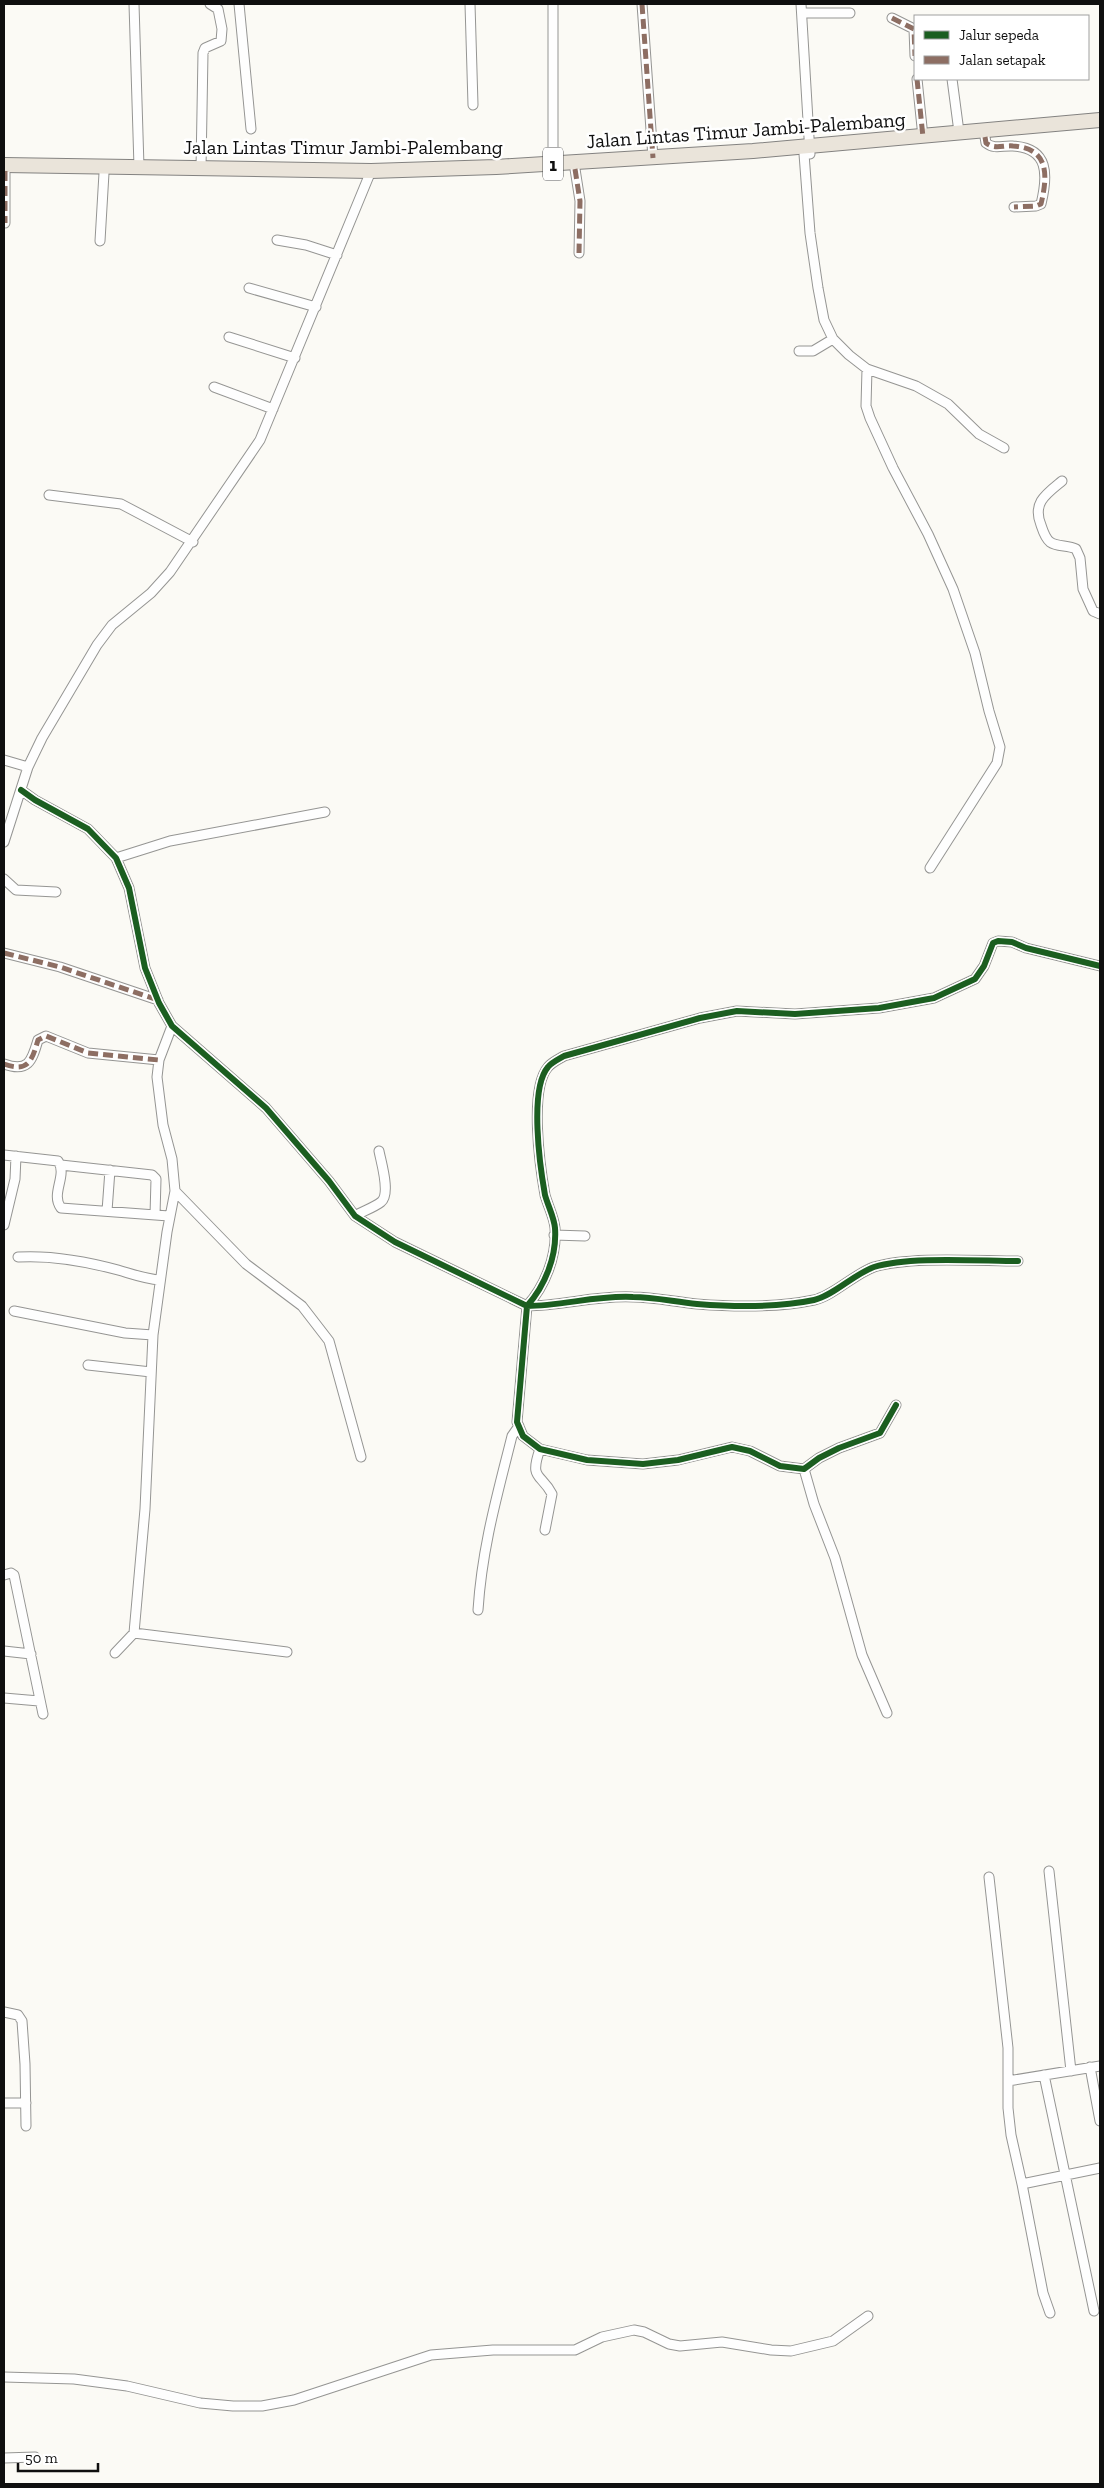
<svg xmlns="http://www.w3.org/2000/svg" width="1104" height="2488" font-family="'Zilla Slab',serif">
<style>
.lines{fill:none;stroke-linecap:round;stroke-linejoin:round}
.minor-casing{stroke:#959593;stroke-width:11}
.trunk-casing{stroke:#838280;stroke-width:16}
.minor{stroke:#fefefe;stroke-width:9}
.trunk{stroke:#eae4da;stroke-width:14}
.quiet{stroke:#8d6e63;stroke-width:5;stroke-dasharray:10 5;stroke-linecap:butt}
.cycleway-casing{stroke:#fff;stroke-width:9}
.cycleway{stroke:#1b5e20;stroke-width:6}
.labels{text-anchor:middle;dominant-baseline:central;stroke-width:5;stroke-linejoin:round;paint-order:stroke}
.shield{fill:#fff;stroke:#575757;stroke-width:1}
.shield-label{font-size:19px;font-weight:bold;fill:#0f0f0f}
.street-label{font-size:20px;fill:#0f0f0f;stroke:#fff}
</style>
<rect width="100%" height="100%" fill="#fbfaf5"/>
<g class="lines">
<g class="minor-casing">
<path id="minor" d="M134,4l5,163
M239,4l12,125
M470,4l3,101
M642,4l11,154
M801,4l9,150
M802,13h48
M892,18l22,11 1,27
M917,79l6,58
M952,79l7,53
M985,137l1,6c9,7 17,2 27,3 36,2 35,29 28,58l-5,2 -22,1
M804,154l6,79 8,55 6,32 9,19 16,16 18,14 49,17 32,18 31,30 25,14
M553,164v-160
M201,168l2,-115 2,-5 16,-7 1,-12 -4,-20 -8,-5
M575,169l5,32 -1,52
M5,171v52
M277,240l29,5 31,10
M100,241l4,-68
M249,288l67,19
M229,337l66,21
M799,351h14l20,-12
M867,369l-1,37 4,12 23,50 35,66 25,55 22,64 14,58 11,36 -3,16 -67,105
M214,387l59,22
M1062,481c-16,13 -30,22 -21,44 2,6 4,13 9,17 7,5 18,3 26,7l4,9 3,31 10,22 7,3
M49,495l72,9 72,38
M4,760l24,7
M21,790l14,10 53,29 28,29 13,30 16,80 14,35 13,23 94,82 63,73 26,35 40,26 132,64c18,-20 30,-50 28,-78 -1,-11 -7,-22 -10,-33 -5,-28 -16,-106 3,-128 4,-5 11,-8 16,-11l136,-38 37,-7 58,3 84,-6 55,-10 41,-19 9,-13 9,-23 5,-2 14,1 14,6 74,18
M4,842l24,-75 14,-29 55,-93 15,-20 39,-32 19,-21 90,-132 111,-269
M116,858l54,-17 155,-29
M4,879l12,11 40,2
M4,953l56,14 98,33
M4,1064c25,9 28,-4 34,-24l8,-4 42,17 71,7
M4,1155l54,6c10,14 -8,33 3,47l108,8
M61,1165l91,10 4,4 -1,36
M175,1191l71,73 56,42 27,35 32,116
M107,1211l3,-41
M355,1216c8,-5 18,-8 26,-14 10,-8 0,-40 -2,-51
M4,1225l11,-46 1,-23
M554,1235l31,1
M18,1257c34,-2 67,4 100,13 14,4 27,9 42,10
M14,1311l111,22 28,2
M88,1365l63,7
M896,1405l-16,28 -41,15 -20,10 -15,11 -24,-3 -30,-15 -18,-4 -54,13 -35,4 -56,-4 -47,-11 -17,-13 -6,-14 10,-116c36,0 69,-11 106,-9 21,0 42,5 64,7 39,3 79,4 117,-4 19,-4 40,-26 60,-33 35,-11 105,-6 144,-6
M540,1449c-11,31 1,24 12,45l-7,36
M804,1469l10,35 21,54 27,97 25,58
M4,1575l7,-2 3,2 29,139
M478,1610c4,-62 19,-114 34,-174l7,-10
M134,1633l153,19
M4,1651l27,3
M115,1653l19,-20 11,-124 8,-174 14,-103 8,-41 -3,-32 -9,-34 -6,-48 2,-17 13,-34
M4,1698l35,3
M1049,1871l22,200
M989,1877l19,171v60l3,27 11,49
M4,2012l14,3 4,6 3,43 1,62
M1090,2067l10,54
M1044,2075l50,236
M1008,2081l92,-15
M4,2103h22
M1050,2313l-7,-20 -21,-109 78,-16
M4,2377l70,2 53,7 73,17 33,3h29l32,-6 137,-45 62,-5h82l27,-13 32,-7 10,2 25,12 11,2 42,-4 49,8 20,1 42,-10 35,-25
M4,2458l31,-1"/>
</g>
<g class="trunk-casing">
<path id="trunk" d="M4,165l367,6 125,-4 257,-16 347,-31"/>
</g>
<use href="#minor" class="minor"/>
<use href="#trunk" class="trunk"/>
<path class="quiet" d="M642,4l11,154
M892,18l22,11 1,27
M917,79l6,58
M985,137l1,6c9,7 17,2 27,3 36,2 35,29 28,58l-5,2 -22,1
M575,169l5,32 -1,52
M5,171v52
M4,953l56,14 98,33
M4,1064c25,9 28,-4 34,-24l8,-4 42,17 71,7"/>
<g class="cycleway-casing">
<path id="cycleway" d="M21,790l14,10 53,29 28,29 13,30 16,80 14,35 13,23 94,82 63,73 26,35 40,26 132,64c18,-20 30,-50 28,-78 -1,-11 -7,-22 -10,-33 -5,-28 -16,-106 3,-128 4,-5 11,-8 16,-11l136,-38 37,-7 58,3 84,-6 55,-10 41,-19 9,-13 9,-23 5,-2 14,1 14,6 74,18
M896,1405l-16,28 -41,15 -20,10 -15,11 -24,-3 -30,-15 -18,-4 -54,13 -35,4 -56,-4 -47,-11 -17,-13 -6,-14 10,-116c36,0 69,-11 106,-9 21,0 42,5 64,7 39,3 79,4 117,-4 19,-4 40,-26 60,-33 35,-11 105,-6 144,-6"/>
</g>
<use href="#cycleway" class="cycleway"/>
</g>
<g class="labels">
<rect class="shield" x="543" y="147.5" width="20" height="33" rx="4"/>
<g class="shield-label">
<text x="553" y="164">1</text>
</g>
<g class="street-label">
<text transform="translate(746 130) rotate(-4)">Jalan Lintas Timur Jambi-Palembang</text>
<text x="343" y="147">Jalan Lintas Timur Jambi-Palembang</text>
</g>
</g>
<rect width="1104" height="2488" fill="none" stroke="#0f0f0f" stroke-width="10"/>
<rect x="914" y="15" width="175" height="65" fill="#ffffff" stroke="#9f9f9f"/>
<rect x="924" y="31" width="25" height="8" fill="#1b5e20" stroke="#9f9f9f"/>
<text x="959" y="40" font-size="15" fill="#0f0f0f">Jalur sepeda</text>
<rect x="924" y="56" width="25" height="8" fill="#8d6e63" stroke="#9f9f9f"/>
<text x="959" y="65" font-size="15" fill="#0f0f0f">Jalan setapak</text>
<path d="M18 2463v8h80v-8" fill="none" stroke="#0f0f0f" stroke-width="2.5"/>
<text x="25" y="2463" font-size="15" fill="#0f0f0f" stroke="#ffffff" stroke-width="4" paint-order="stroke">50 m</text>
</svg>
